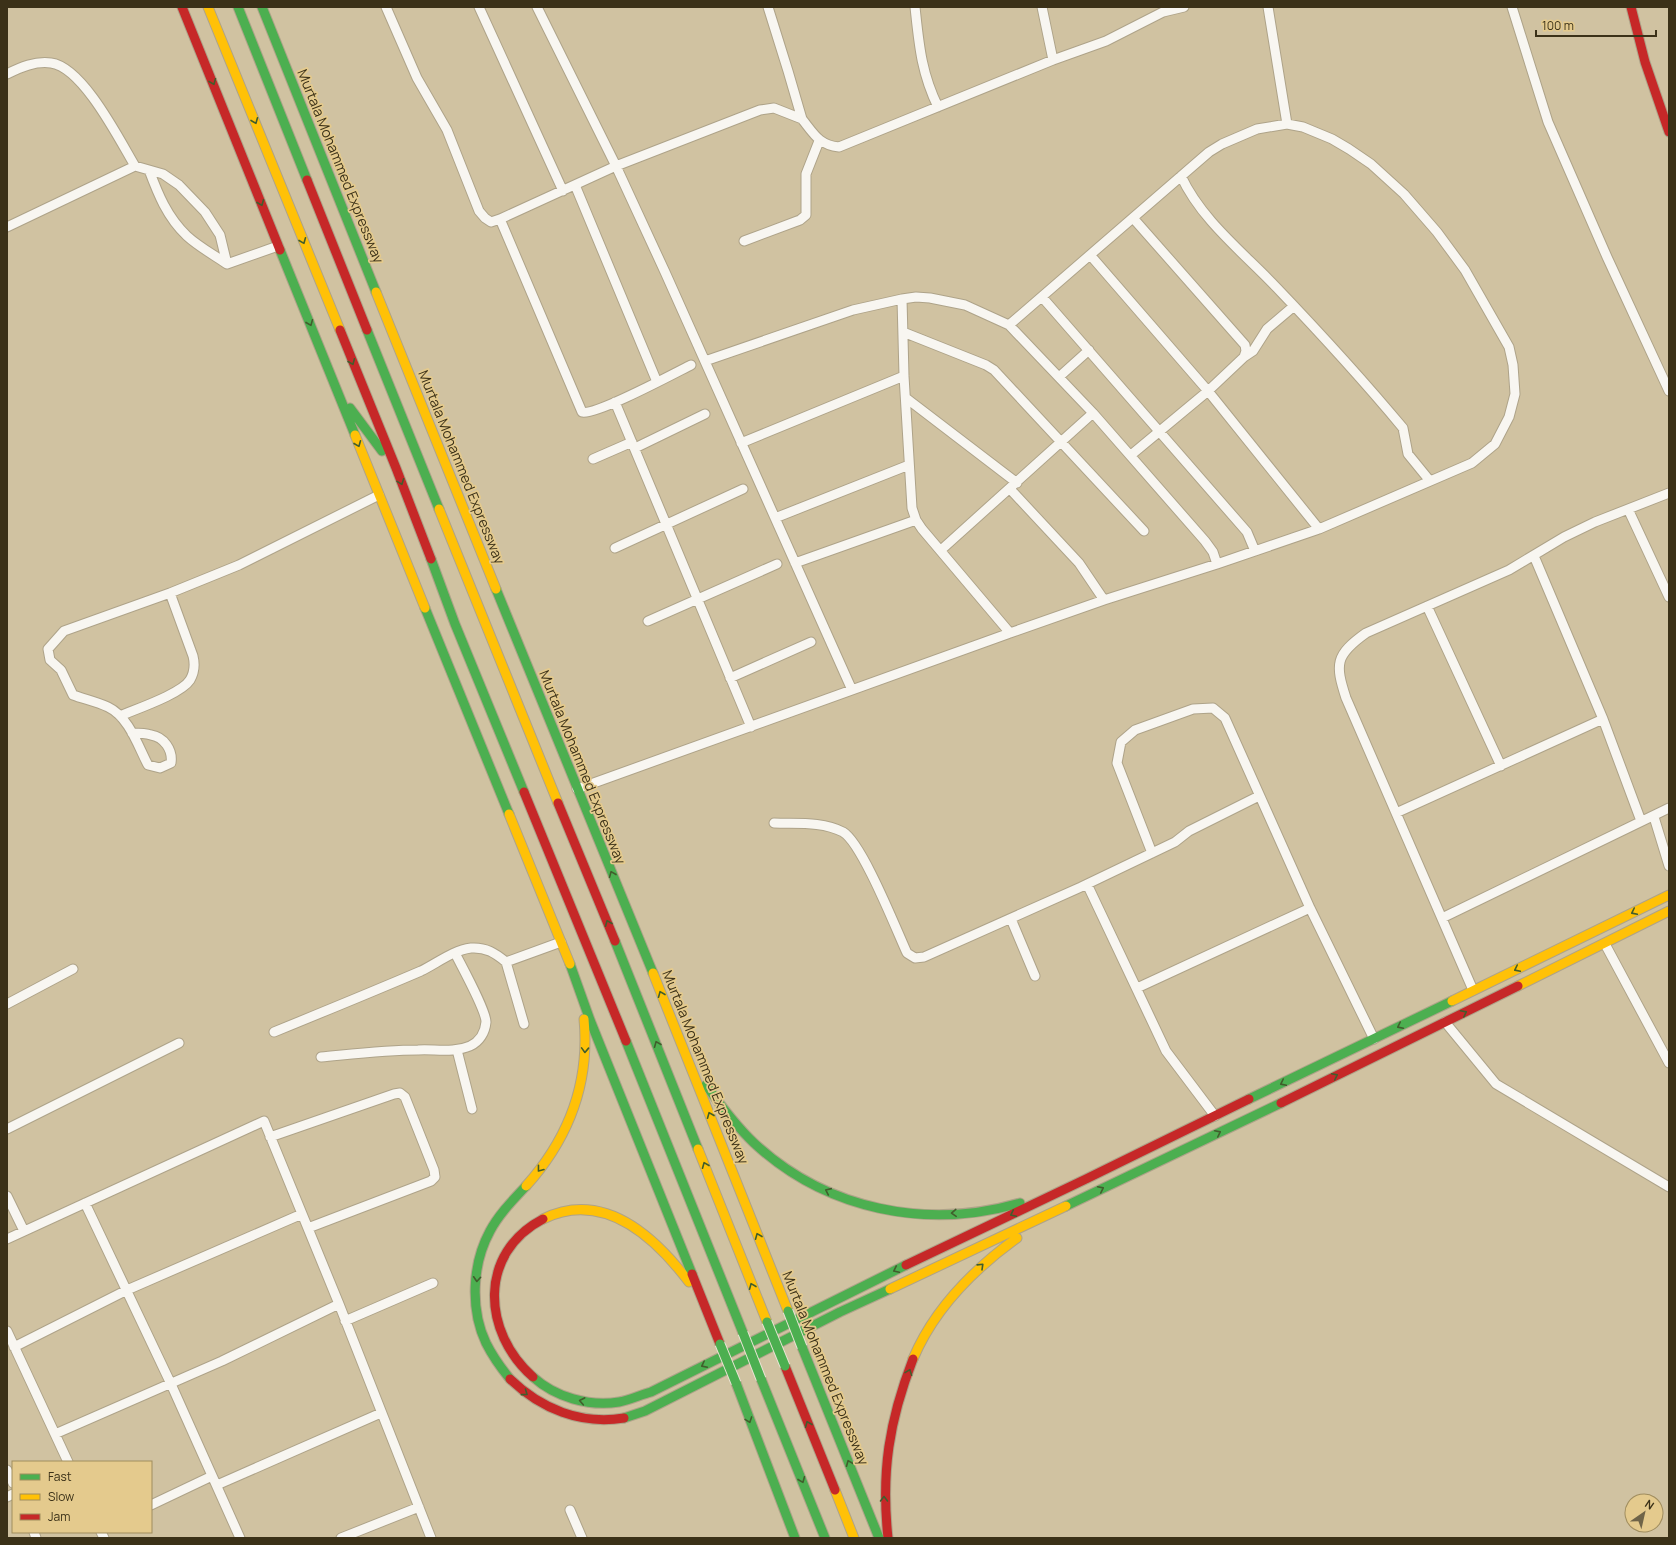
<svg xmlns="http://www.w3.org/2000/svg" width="1676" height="1545" font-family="Manrope,sans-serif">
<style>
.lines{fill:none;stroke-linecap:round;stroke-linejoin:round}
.street-casing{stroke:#aea389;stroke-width:11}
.fast-casing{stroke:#aea389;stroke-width:11}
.slow-casing{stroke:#aea389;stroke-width:11}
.jam-casing{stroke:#aea389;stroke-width:11}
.street{stroke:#f8f6f1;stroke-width:9}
.fast{stroke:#4caf50;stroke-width:9}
.slow{stroke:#ffc107;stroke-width:9}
.jam{stroke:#c62828;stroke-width:9}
.fast-bridge-casing{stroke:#eae4d5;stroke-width:11;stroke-linecap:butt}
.fast-bridge{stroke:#4caf50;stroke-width:9}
.oneway{stroke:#415d2c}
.labels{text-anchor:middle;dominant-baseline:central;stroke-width:3.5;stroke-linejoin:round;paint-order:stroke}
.street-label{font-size:14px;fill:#3b3118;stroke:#e4ca8d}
</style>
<rect width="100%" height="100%" fill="#d0c2a1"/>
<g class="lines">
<g class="street-casing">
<path id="street" d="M386,7l31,71 30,52 32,81 6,7 6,4 9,-3 116,-53 144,-56 14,-2 28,11 -14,-48 -20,-64
M479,7l84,184
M537,7l79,159 49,106 187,418
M915,7c4,37 6,65 23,100
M1268,7l19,117
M1512,7l36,115 59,135 62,134
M1053,60l53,-19 57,-29 21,-5
M7,74c14,-7 28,-13 44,-11 32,4 69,78 84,103
M802,119c12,15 17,26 37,28l214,-87 -11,-53
M149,170c9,24 18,47 38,66 12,11 27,19 40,28
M1181,176c21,45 63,77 96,112 43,45 86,92 126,140l5,26 22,27
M575,185l82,197
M500,219l82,193c13,4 93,-39 109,-47
M7,227l128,-61 28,8 16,11 26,27 15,23 7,29
M744,241l56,-21 6,-5v-41l13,-33
M1091,256l117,135 111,138
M227,264l51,-18
M1042,297l205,235 8,19
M902,299l2,77 8,132 4,12 6,9 88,104
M903,332l83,33 8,5 150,161
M1244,357l9,-6 14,-22 27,-23
M705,361l148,-51 49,-11 14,-2 14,1 35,7 44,20 84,88 112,128 8,11 4,12
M1059,377l30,-27
M906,398l111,85
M615,402l136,325
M741,443l163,-67
M635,448l70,-34
M1131,455l77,-64 36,-34 2,-6 -1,-6 -112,-127
M593,459l39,-17
M1010,489l69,74 25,37
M1628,509l41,88
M775,518l134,-53
M615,548l128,-59
M941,550l152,-137
M1534,556l69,163 38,102
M795,563l121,-43
M1427,606l74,160
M648,621l129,-57
M730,678l81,-36
M120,716c16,-7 61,-22 70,-36 4,-7 5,-16 3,-24l-23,-63
M132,733c6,0 13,0 19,2 13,2 22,15 20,28l-11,5 -12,-3c-10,-19 -19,-48 -40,-58 -11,-5 -24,-8 -35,-12l-12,-25 -11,-10 -2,-11 16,-18 106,-38 69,-28 140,-70
M577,789l433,-156 94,-33 113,-36 102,-35 153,-66 23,-19 14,-27 6,-23 -2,-29 -4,-18 -44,-77 -28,-38 -33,-38 -33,-30 -22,-15 -17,-10 -29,-12 -16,-3 -30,5 -35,15 -13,8 -200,173
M1396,813l207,-94
M1654,817l15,49
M774,823c22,1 48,-2 69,9 19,11 53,97 64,121l8,5 9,-1 157,-70 94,-45 14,-11 70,-35
M1152,853l-35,-90 4,-21 14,-12 58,-21 20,-1 12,10 85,190 64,131
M1087,884l79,167 49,65
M1442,918l227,-110
M1011,919l24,57
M1605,944l64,119
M506,962l18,62
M1137,988l173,-80
M1473,990l-127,-292c-11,-34 -11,-43 20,-65l143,-63 55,-33 31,-15 74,-29
M7,1004l66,-35
M1445,1022l51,62 173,103
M274,1032c49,-20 98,-40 147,-61 15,-7 32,-21 50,-23 15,-1 24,5 35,14l55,-20
M457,1050l15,59
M321,1057c32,-3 65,-7 97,-7 17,-1 36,3 52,-4 9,-4 15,-13 16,-24 0,-12 -24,-55 -31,-69
M7,1129l172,-86
M270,1137l124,-43 6,-1 5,4 29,73 1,7 -4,4 -123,47
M7,1196l17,35
M85,1203l86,181 69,154
M7,1239l257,-118 75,183 92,234
M345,1321l88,-38
M7,1331l61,131
M14,1347l113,-57 175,-76
M55,1434l167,-73 117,-57
M7,1470l6,13
M217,1485l164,-72
M7,1497l6,-3
M151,1505l61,-29
M570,1510l12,28
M34,1532l2,6
M101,1532l3,6
M341,1538l78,-31"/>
</g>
<g class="fast-casing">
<path id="fast" d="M238,7l69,173
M262,7l114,285
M280,250l75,185
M367,330l72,179
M350,408l32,43
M431,559l24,65 69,168
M496,589l157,384
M425,608l84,206
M615,941l83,208
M570,964l20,56 102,254
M626,1041l117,292
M706,1085c15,21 30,41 48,58 72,67 173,87 266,60
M1249,1099l203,-98
M1066,1206l215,-103
M802,1347l77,191
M533,1377c22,20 56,30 86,25 11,-2 21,-7 32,-10l255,-127
M510,1379c-9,-11 -17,-22 -24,-36 -16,-34 -14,-79 4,-112 9,-17 23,-31 36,-45
M761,1379l64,159
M736,1383l59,155
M624,1418l21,-7 195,-99 50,-23"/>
</g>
<g class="slow-casing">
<path id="slow" d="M208,7l132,323
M376,292l120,297
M355,435l70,173
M439,509l119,294
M509,814l61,150
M653,973l135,338
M1518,986l151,-75
M1452,1001l217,-106
M698,1149l69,173
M526,1186c43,-48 64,-103 58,-167
M543,1219c61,-30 112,18 146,63
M890,1289l176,-83
M913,1359c21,-50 61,-90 104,-121
M835,1490l19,48"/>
</g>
<g class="jam-casing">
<path id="jam" d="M182,7l98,243
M1631,7l14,55 24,70
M307,180l60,150
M340,330l56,138 35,91
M524,792l102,249
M558,803l57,138
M1281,1103l237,-117
M1086,1179l163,-80
M906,1265l180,-86
M692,1274l28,70
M785,1366l50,124
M533,1377c-51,-45 -55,-124 10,-158
M510,1379c31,30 71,46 114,39
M888,1538c-7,-66 1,-117 25,-179"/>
</g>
<use href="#street" class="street"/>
<use href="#fast" class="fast"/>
<use href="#slow" class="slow"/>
<use href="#jam" class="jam"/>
<g class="fast-bridge-casing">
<path id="fast-bridge" d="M788,1311l14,36
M767,1322l18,44
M743,1333l18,46
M720,1344l16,39"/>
</g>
<use href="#fast-bridge" class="fast-bridge"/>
</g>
<defs><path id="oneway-chevron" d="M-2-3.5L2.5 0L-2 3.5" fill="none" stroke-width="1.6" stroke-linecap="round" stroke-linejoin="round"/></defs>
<g class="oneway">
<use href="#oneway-chevron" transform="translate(213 82) rotate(68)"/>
<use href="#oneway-chevron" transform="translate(255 121) rotate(68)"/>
<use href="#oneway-chevron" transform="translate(261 203) rotate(68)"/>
<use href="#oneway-chevron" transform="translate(303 241) rotate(68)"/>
<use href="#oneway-chevron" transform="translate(310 323) rotate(68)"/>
<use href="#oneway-chevron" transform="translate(352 362) rotate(68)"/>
<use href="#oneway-chevron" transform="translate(358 444) rotate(68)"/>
<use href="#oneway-chevron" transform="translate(401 482) rotate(69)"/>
<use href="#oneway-chevron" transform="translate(612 874) rotate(-112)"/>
<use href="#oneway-chevron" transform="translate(1634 912) rotate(154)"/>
<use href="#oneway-chevron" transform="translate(608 923) rotate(-112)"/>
<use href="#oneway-chevron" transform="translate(1517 969) rotate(154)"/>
<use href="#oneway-chevron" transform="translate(661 994) rotate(-112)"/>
<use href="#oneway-chevron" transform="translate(1464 1013) rotate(-27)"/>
<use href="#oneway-chevron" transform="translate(1400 1026) rotate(154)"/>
<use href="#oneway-chevron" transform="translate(657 1044) rotate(-112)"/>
<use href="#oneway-chevron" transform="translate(585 1050) rotate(92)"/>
<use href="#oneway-chevron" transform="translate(1335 1076) rotate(-26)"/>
<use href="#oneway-chevron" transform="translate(1283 1083) rotate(154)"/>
<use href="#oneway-chevron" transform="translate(710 1115) rotate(-112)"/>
<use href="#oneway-chevron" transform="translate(1218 1133) rotate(-26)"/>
<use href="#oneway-chevron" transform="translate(705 1165) rotate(-112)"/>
<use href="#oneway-chevron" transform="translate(540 1169) rotate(128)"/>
<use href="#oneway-chevron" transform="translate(1101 1189) rotate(-26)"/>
<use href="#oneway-chevron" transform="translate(828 1191) rotate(-156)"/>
<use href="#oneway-chevron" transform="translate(954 1213) rotate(177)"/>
<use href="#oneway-chevron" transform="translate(1013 1214) rotate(155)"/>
<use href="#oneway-chevron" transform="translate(758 1236) rotate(-112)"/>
<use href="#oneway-chevron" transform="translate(981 1266) rotate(-44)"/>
<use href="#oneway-chevron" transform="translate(896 1270) rotate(155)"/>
<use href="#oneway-chevron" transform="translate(477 1279) rotate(94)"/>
<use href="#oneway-chevron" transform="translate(752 1286) rotate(-112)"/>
<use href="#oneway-chevron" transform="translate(704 1365) rotate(153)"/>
<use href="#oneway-chevron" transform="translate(909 1372) rotate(-69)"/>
<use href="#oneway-chevron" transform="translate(525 1393) rotate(36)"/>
<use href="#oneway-chevron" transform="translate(582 1401) rotate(-169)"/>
<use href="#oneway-chevron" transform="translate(749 1420) rotate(70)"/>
<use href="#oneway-chevron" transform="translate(808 1424) rotate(-112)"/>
<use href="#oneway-chevron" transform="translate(849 1463) rotate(-112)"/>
<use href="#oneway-chevron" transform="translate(802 1480) rotate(68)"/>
<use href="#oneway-chevron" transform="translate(884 1499) rotate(-90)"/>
</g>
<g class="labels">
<g class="street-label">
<text transform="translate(341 166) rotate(68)">Murtala Mohammed Expressway</text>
<text transform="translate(462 467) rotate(68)">Murtala Mohammed Expressway</text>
<text transform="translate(583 767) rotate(68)">Murtala Mohammed Expressway</text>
<text transform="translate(706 1067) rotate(68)">Murtala Mohammed Expressway</text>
<text transform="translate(826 1368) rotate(68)">Murtala Mohammed Expressway</text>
</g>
</g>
<rect width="1676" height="1545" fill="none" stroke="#3b3118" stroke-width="16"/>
<rect x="12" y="1461" width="140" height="72" fill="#e4ca8d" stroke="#a08d5e"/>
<rect x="20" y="1474" width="20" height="6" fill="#4caf50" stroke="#a08d5e"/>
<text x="48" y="1481" font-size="12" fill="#3b3118">Fast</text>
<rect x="20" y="1494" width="20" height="6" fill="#ffc107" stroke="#a08d5e"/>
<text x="48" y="1501" font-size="12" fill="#3b3118">Slow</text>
<rect x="20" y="1514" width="20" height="6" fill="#c62828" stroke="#a08d5e"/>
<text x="48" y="1521" font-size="12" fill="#3b3118">Jam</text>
<g transform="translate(1644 1513) rotate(34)"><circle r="19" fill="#e4ca8d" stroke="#a08d5e"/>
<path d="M0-3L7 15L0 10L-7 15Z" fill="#6f6448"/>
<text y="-6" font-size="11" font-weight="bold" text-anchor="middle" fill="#3b3118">N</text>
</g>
<path d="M1536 30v6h120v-6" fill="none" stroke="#3b3118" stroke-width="2"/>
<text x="1542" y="30" font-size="12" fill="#3b3118" stroke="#e4ca8d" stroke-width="3" paint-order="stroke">100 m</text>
</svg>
